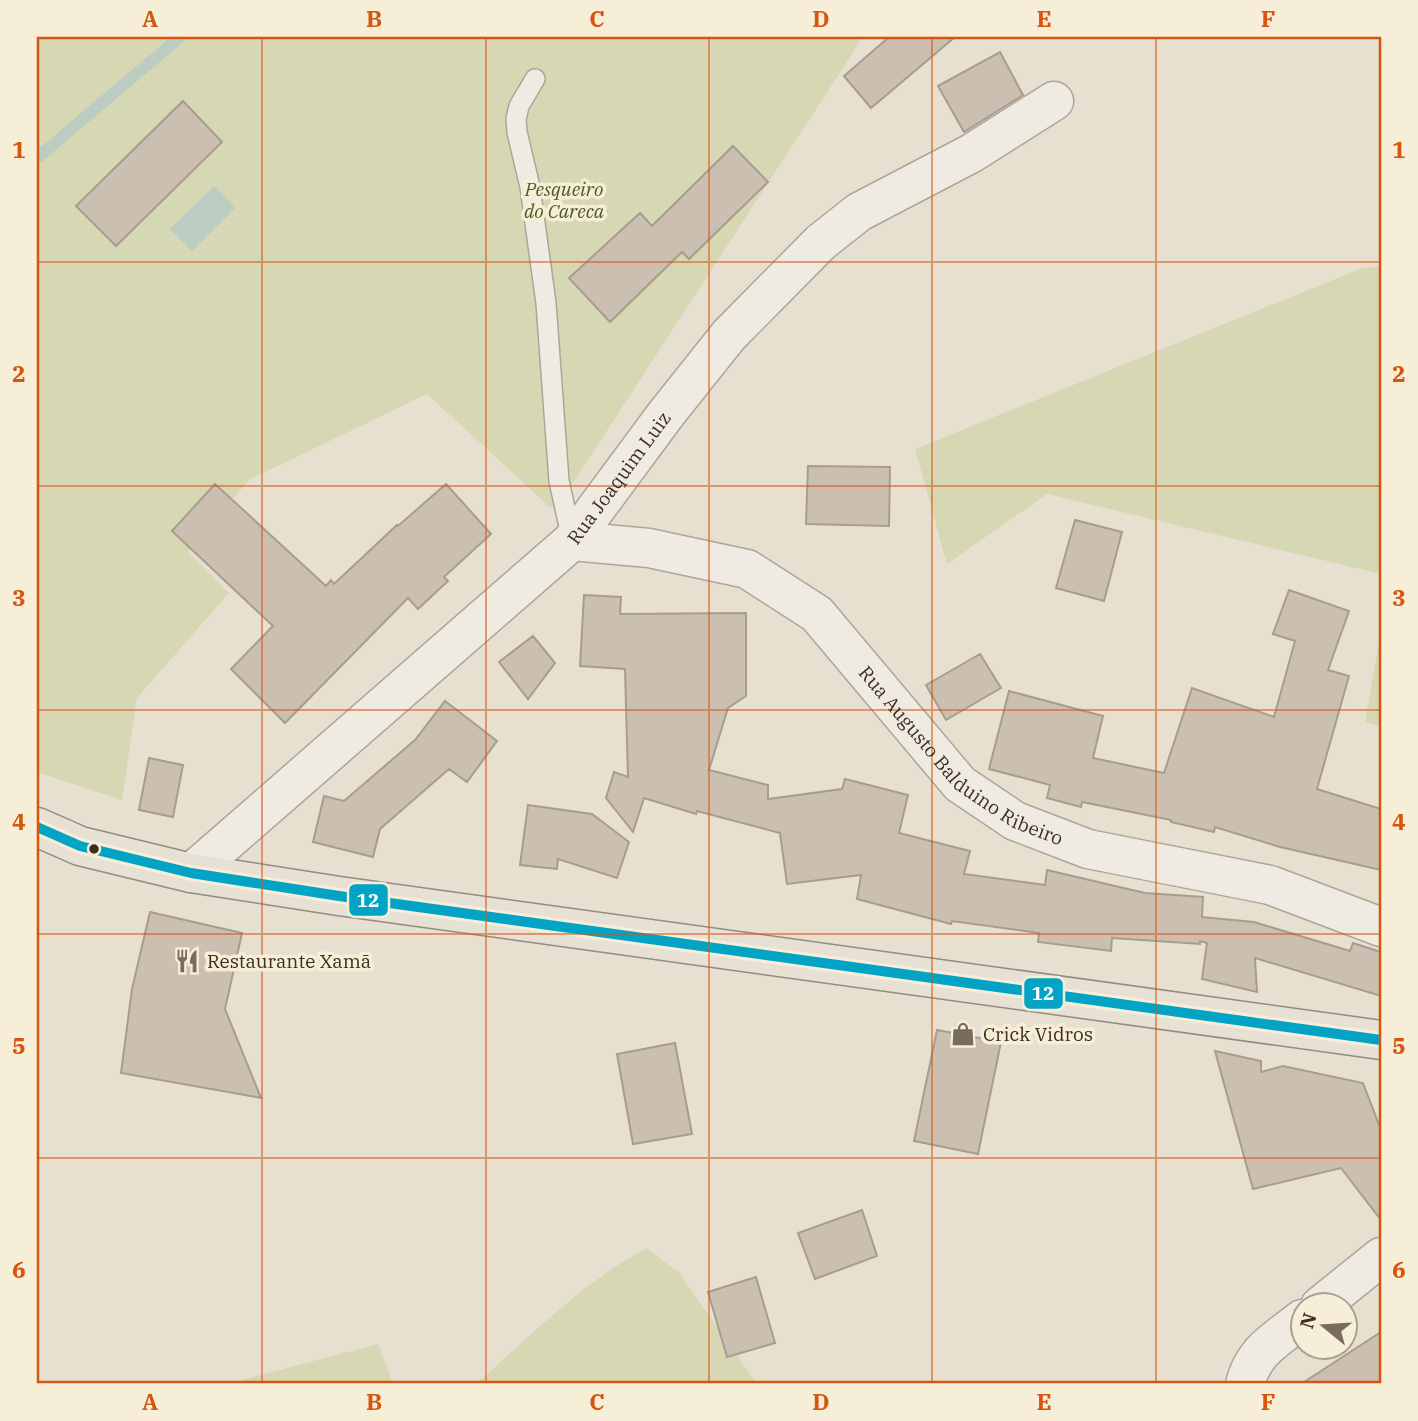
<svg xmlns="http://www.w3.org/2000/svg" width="1418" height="1421" font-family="'IBM Plex Serif',serif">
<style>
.green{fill:#d6d7b3}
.water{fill:#bcccc2}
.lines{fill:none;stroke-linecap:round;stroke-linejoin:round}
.stream{stroke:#bcccc2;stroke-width:12}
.building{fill:#cbbfb2;stroke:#a89c90;stroke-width:2}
.service-casing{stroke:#ada599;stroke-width:22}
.minor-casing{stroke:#ada599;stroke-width:41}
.primary-casing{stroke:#928b80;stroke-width:41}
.service{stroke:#efebe3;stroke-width:19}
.minor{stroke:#efebe3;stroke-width:38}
.primary{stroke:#e6e1d4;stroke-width:38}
.bus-1-casing{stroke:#f7eed8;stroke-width:16}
.bus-1{stroke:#03a3c5;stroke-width:10}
.grid{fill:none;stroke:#d7550e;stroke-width:2;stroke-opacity:0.55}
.bus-dot{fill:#3d2e20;stroke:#f7eed8;stroke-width:2.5}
.labels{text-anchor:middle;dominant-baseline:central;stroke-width:7;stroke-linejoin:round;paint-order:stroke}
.park-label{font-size:19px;font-style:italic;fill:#4d5a26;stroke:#f7eed8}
.street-label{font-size:19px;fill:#3d2e20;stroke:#f7eed8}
.poi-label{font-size:19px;fill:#3d2e20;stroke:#f7eed8;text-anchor:start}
.line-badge{stroke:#f7eed8;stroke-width:2.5}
.badge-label{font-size:19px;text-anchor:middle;font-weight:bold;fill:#fff}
.neatline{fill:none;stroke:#d7550e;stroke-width:2.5}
.grid-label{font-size:23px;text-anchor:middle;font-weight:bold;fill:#d7550e}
</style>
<rect width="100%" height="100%" fill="#e7e0d1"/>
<path class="green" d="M37,37h826l-294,452 -18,19 -124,-114 -178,86 -61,72 41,41 -92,105 -15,102 -85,-28z
M1381,266v308l-334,-80 -100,70 -32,-115 445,-180z
M1381,630v97l-16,-5z
M647,1248l33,26 77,110h-281c52,-46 109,-104 171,-136z
M378,1344l15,40h-167z"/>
<path class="water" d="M214,186l21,22 -43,43 -22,-22z"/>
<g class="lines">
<path class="stream" d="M37,158l143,-121"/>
</g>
<path class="building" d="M889,37h66l-84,71 -27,-32z
M1000,52l23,43 -59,37 -26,-46z
M183,101l39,41 -106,104 -40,-40z
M733,146l35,36 -79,77 -7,-7 -72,70 -41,-44 71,-65 12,13z
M808,466l82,1 -1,59 -83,-2z
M215,484l111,102 5,-6 3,4 63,-59 1,1 48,-42 45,50 -47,43 4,4 -30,28 -10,-11 -123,125 -54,-54 42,-43 -101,-95z
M1075,520l47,12 -18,69 -48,-13z
M1289,590l60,21 -21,59 21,6 -32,113 64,20v61l-101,-23 -65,-20 -1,5 -43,-10v-2l-89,-18 -1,5 -34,-9 3,-13 -61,-16 20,-78 94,25 -10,42 71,15 28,-85 82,29 21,-76 -22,-7z
M584,595l37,2 -1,17 126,-1v83l-18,12 -19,62 59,15v14l74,-10 3,-10 63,16 -9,38 71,18 -6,23 81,11 2,-15 98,23 58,4 -1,20 52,5 96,29 3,-8 28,9v44l-126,-38 2,34 -55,-13 5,-36 -7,-2v3l-88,-6 -1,13 -73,-9 1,-9 -87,-12 -1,3 -94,-25 4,-24 -74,9 -7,-51 -83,-22 -1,3 -52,-16 -11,34 -27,-34 8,-26 14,5 -3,-108 -45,-3z
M533,636l22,27 -27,36 -29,-37z
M980,654l21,34 -55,32 -20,-35z
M445,701l52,40 -30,41 -18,-13 -69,60 -7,28 -60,-15 11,-46 20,5 71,-61z
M149,758l34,7 -10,52 -34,-7z
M528,805l64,9 37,28 -12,36 -59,-19 -1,10 -37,-4z
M150,912l92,21 -17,76 36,89 -140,-25 11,-84z
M937,1030l64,12 -23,112 -64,-13z
M675,1043l17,91 -59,10 -16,-90z
M1215,1051l46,10v11l22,-6 80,17 18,47v90l-40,-52 -88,21z
M862,1210l15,46 -62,23 -17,-46z
M756,1277l19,66 -48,14 -19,-65z
M1381,1332v52h-80z"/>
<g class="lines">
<g class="service-casing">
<path id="service" d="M535,79l-16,27 -3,13 1,13 13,55 16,116 13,178 13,59"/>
</g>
<g class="minor-casing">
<g id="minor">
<path id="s1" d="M572,541l77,7 98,21 70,45 143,170 55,37 73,28 182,36 111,42"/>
<path id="s2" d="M191,873l381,-332 94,-127 63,-79 92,-93 38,-30 113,-59 82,-52"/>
<path d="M1320,1306l61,-49"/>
<path d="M1245,1384c9,-34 31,-44 57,-65"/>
</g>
</g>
<g class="primary-casing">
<path id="primary" d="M37,827l43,19 111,27 148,23 1042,144"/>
</g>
<use href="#service" class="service"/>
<use href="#minor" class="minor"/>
<use href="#primary" class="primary"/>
<g class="bus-1-casing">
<path id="bus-1" d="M37,827l43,19 111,27 148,23 1042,144"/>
</g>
<use href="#bus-1" class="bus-1"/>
</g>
<path class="grid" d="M262,37v1347M486,37v1347M709,37v1347M932,37v1347M1156,37v1347M37,262h1344M37,486h1344M37,710h1344M37,934h1344M37,1158h1344"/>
<defs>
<g id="restaurant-bare" transform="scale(1.89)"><path d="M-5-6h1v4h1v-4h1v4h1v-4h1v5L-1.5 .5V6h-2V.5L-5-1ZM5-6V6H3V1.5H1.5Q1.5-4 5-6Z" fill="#786c5e" stroke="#f7eed8" stroke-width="2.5" paint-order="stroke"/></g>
<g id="shop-bare" transform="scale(1.89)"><path d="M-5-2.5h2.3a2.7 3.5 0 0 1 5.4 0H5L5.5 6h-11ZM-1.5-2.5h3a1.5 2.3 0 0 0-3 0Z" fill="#786c5e" stroke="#f7eed8" stroke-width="2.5" paint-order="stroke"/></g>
</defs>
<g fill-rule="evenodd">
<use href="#restaurant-bare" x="187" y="961"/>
<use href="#shop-bare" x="963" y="1034"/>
</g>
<circle class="bus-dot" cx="94" cy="849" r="6"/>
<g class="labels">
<g class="park-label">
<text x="564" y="189">Pesqueiro<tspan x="564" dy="22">do Careca</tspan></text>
</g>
<g class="street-label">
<text stroke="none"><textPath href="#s2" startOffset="584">Rua Joaquim Luiz</textPath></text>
<text stroke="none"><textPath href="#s1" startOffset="466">Rua Augusto Balduino Ribeiro</textPath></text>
</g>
<g class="poi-label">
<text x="207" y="961">Restaurante Xamã</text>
<text x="983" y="1034">Crick Vidros</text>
</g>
</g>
<g class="line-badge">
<rect x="348" y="883" width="41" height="34" rx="7" fill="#03a3c5"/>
<rect x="1023" y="977" width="41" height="33" rx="7" fill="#03a3c5"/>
</g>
<g class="badge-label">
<text x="368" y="907">12</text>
<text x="1043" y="1000">12</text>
</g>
<rect width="1418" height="1421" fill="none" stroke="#f7eed8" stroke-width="77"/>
<g transform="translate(1324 1326) rotate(288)"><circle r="33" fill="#f7eed8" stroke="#ada18e" stroke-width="2"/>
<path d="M0-5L12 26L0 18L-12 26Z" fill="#786c5e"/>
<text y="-10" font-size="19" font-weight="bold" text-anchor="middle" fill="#3d2e20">N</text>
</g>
<rect x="38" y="38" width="1342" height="1344" class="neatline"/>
<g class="grid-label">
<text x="150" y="27">A</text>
<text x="374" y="27">B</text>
<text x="597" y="27">C</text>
<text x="821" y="27">D</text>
<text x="1044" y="27">E</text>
<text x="1268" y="27">F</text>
<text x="19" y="158">1</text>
<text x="1399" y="158">1</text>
<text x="19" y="382">2</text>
<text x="1399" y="382">2</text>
<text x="19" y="606">3</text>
<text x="1399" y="606">3</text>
<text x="19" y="830">4</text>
<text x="1399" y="830">4</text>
<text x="19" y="1054">5</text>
<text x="1399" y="1054">5</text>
<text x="19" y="1278">6</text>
<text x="1399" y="1278">6</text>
<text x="150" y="1410">A</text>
<text x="374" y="1410">B</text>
<text x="597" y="1410">C</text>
<text x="821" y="1410">D</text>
<text x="1044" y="1410">E</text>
<text x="1268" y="1410">F</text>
</g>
</svg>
